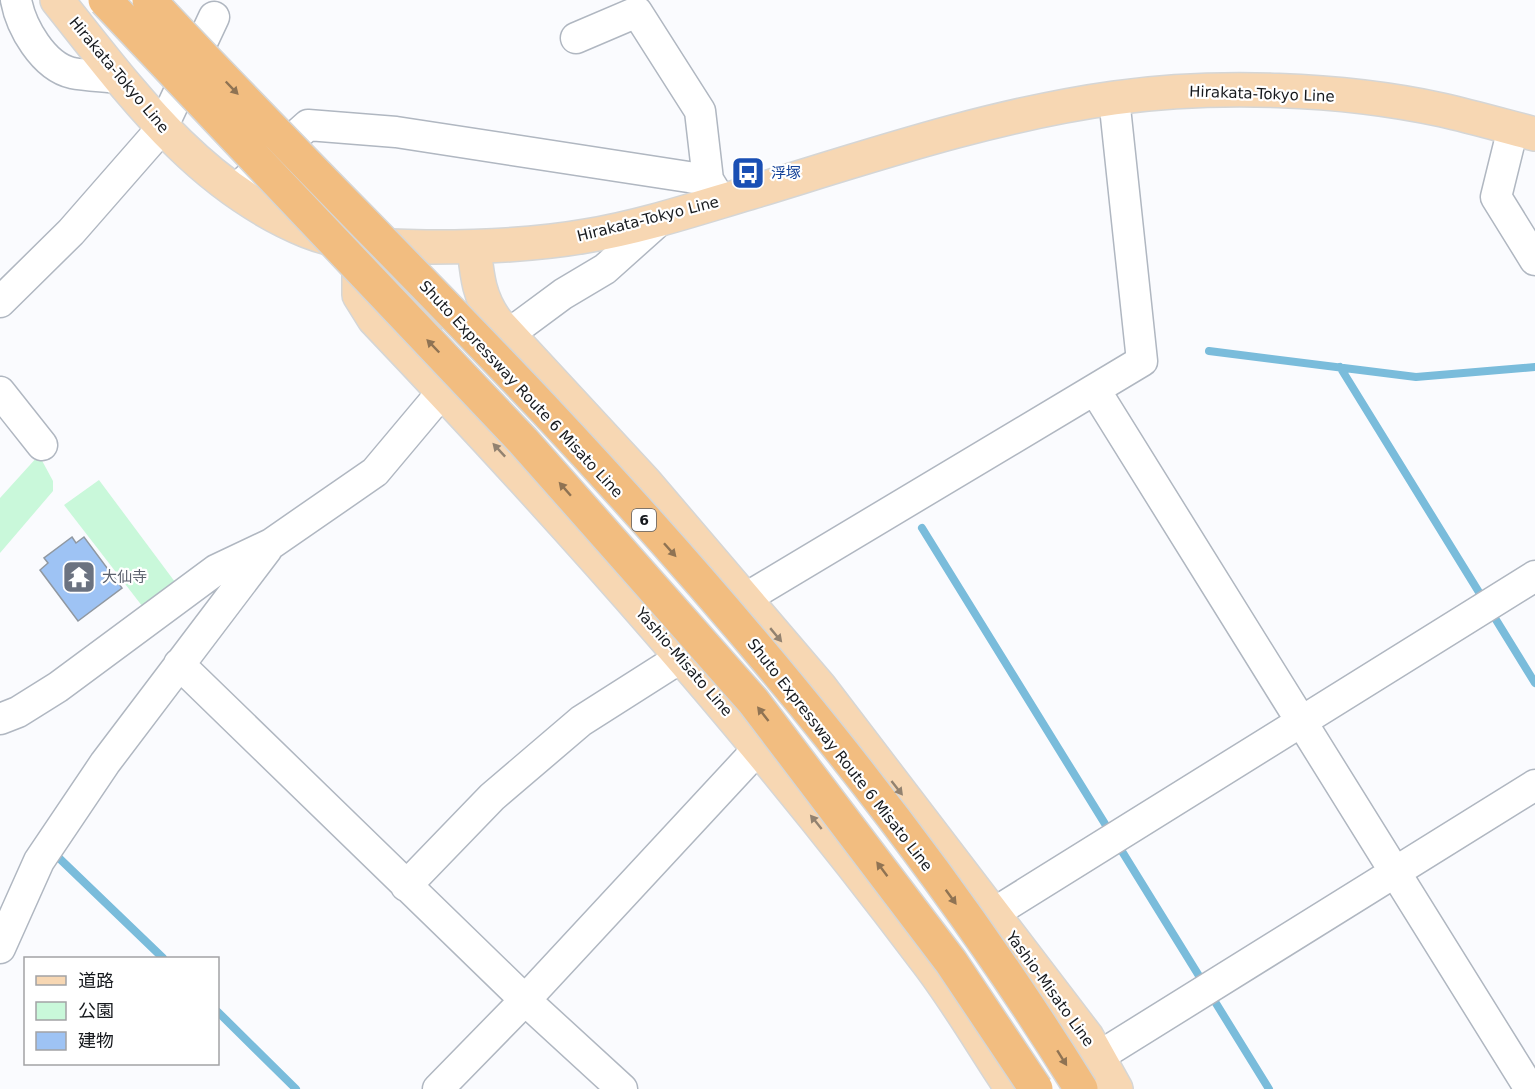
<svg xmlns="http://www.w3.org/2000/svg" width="1535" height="1089" font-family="'DejaVu Sans','Noto Sans JP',sans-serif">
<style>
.green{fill:#c9f8da}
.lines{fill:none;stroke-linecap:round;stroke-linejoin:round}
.stream{stroke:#7abcdb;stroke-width:8}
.building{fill:#9ec3f4;stroke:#9098a1;stroke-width:1.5}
.minor-casing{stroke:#b0b7c1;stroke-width:33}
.major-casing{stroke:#d5d6d6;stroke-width:36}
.minor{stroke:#fff;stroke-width:30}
.major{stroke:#f7d7b3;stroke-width:33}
.highway-bridge-casing{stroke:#d5d6d6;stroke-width:36;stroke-linecap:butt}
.highway-bridge{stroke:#f2bd80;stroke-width:33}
.oneway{fill:#8f7353}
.oneway2{fill:#928270}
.labels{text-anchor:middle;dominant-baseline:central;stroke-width:4.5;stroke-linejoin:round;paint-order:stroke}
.shield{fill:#fff;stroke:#5c5e61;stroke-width:1.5}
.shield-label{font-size:14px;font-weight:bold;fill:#16191d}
.street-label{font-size:15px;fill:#16191d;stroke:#fff}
.transit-label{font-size:15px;fill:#164399;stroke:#fff;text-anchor:start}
.worship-label{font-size:15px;fill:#5b616d;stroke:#fff;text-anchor:start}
</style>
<rect width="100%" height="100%" fill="#fafbfe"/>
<path class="green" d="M39,455l14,26v10l-53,62v-55z
M99,480l79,106 -32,25 -82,-106z"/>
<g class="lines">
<path class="stream" d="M1209,351l207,26 119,-10
M1340,367l195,316
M922,528l347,561
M60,859l103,99
M218,1012l78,77"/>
</g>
<path class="building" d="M72,537l4,6 8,-6 38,51 -44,33 -38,-51 8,-7 -4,-5z"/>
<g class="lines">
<g class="minor-casing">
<path id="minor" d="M16,0c5,27 27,66 56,73 15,3 32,3 47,5
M576,38l61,-26 63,99 8,69
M1513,128l-17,69 39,63
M234,191l74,-66 88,7 312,48 13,21
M0,302l71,-70 91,-104 52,-111
M509,334l54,-40 42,-25 57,-51
M1095,390l435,699
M0,392l42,53
M746,598l396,-237 -28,-263
M179,664l346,336 97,89
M0,719l18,-7 40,-25 158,-117 55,-26 104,-72 68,-81
M406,886l86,-89 89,-76 99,-63
M994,913l541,-337
M0,948l39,-87 66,-98 162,-214
M1098,1057l437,-272
M438,1089l87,-89 233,-251"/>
</g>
<g class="major-casing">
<path id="major" d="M57,0c72,90 140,186 250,231 42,17 83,15 127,16 51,0 101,-2 152,-11 55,-9 109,-27 163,-43 118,-36 242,-78 365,-95 102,-14 227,-10 328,12 31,7 62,16 93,24
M359,246v49l15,24c194,204 382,415 551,640 32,41 58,87 87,130
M359,246l52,47 27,19
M474,247c3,29 5,51 22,74l149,161 175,205 267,350 29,52"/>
</g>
<use href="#minor" class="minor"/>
<use href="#major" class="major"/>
<g class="highway-bridge-casing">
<path id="highway-bridge" d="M105,0l418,441 230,260 198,261 85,127
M149,0c130,139 266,272 396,410 196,209 385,435 536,679"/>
</g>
<use href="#highway-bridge" class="highway-bridge"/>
</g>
<defs><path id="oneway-solid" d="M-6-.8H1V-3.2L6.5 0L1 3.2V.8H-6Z" transform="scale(1.5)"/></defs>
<g class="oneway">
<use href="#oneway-solid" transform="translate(232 88) rotate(46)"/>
<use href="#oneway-solid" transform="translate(433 346) rotate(-134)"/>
<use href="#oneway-solid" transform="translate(565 489) rotate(-131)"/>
<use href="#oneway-solid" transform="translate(670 550) rotate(48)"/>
<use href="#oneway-solid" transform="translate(763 714) rotate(-128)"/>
<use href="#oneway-solid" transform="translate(882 869) rotate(-127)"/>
<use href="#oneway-solid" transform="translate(951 897) rotate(54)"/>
<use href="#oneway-solid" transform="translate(1062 1058) rotate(58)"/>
</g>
<g class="oneway2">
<use href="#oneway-solid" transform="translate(499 450) rotate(-133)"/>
<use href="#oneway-solid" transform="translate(776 635) rotate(50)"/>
<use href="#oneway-solid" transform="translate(897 788) rotate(52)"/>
<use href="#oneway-solid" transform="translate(816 822) rotate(-129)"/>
</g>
<defs>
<g id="bus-square" transform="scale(1.725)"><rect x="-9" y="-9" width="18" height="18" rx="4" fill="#1a4fb4" stroke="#fff"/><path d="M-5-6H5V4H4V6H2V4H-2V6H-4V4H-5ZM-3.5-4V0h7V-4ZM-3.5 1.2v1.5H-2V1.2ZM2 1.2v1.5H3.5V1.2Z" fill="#fff"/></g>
<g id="temple-square" transform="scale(1.725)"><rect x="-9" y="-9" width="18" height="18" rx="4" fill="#6b7280" stroke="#fff"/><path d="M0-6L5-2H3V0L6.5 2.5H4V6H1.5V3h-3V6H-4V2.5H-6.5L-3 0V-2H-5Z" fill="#fff"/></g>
</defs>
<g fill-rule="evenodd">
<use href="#bus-square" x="748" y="173"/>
<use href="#temple-square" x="79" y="577"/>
</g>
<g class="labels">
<rect class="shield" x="632" y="509" width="24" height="22" rx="4.5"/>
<g class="shield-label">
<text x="644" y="520">6</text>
</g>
<g class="street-label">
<text transform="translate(119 75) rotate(50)">Hirakata-Tokyo Line</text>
<text transform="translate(1262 94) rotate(2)">Hirakata-Tokyo Line</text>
<text transform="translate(648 219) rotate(-14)">Hirakata-Tokyo Line</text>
<text transform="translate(521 389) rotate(47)">Shuto Expressway Route 6 Misato Line</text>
<text transform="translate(684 662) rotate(49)">Yashio-Misato Line</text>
<text transform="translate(840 755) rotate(52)">Shuto Expressway Route 6 Misato Line</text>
<text transform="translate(1050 989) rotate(54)">Yashio-Misato Line</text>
</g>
<g class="transit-label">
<text x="771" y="173">浮塚</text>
</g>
<g class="worship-label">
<text x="102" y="577">大仙寺</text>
</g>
</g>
<rect x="24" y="957" width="195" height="108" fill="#ffffff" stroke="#a2a3a5" stroke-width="1.5"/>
<rect x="36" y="976" width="30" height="9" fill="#f7d7b3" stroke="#a2a3a5" stroke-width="1.5"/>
<text x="78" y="987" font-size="18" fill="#16191d">道路</text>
<rect x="36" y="1002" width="30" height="18" fill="#c9f8da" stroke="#a2a3a5" stroke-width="1.5"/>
<text x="78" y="1017" font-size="18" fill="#16191d">公園</text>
<rect x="36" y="1032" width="30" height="18" fill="#9ec3f4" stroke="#a2a3a5" stroke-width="1.5"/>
<text x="78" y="1047" font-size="18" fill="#16191d">建物</text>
</svg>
